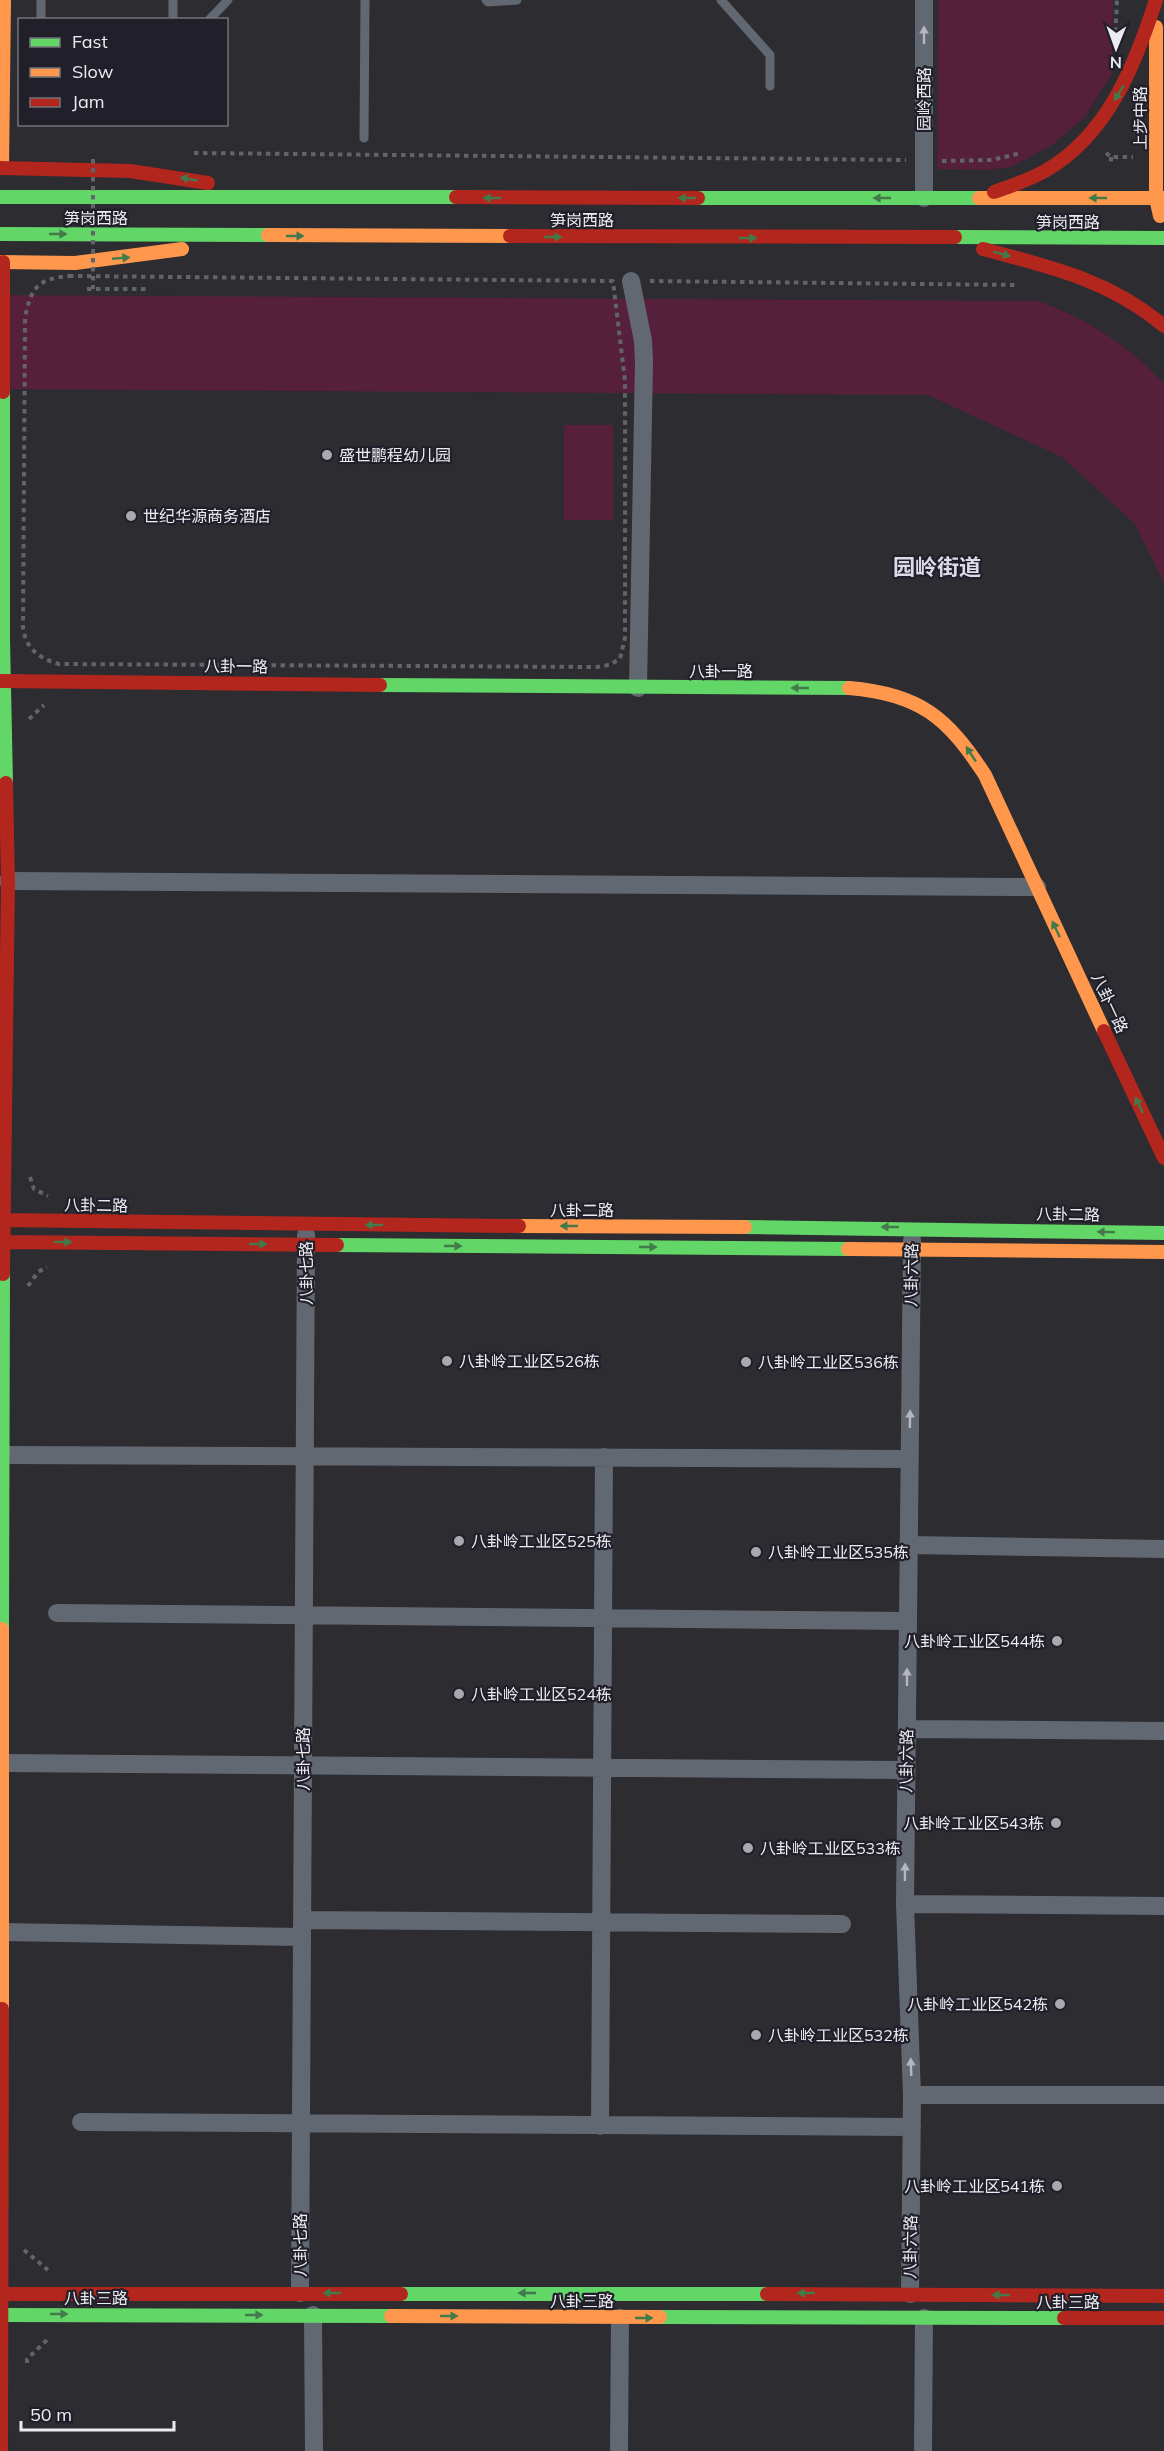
<svg xmlns="http://www.w3.org/2000/svg" width="1164" height="2451" font-family="Mulish,'Noto Sans SC',sans-serif">
<style>
.green{fill:#56203b}
.lines{fill:none;stroke-linecap:round;stroke-linejoin:round}
.path{stroke:#62646b;stroke-width:4;stroke-dasharray:4.5 4.5;stroke-linecap:butt}
.lane{stroke:#626872;stroke-width:9}
.street{stroke:#626872;stroke-width:18}
.fast{stroke:#63d668;stroke-width:14}
.slow{stroke:#ff974d;stroke-width:14}
.jam{stroke:#b3261e;stroke-width:14}
.path-bridge{stroke:#62646b;stroke-width:4;stroke-dasharray:4.5 4.5;stroke-linecap:butt}
.oneway{fill:#b5b7bf}
.oneway2{fill:#427b49}
.poi-dot{fill:#a9a8ae;stroke:#21202a;stroke-width:2}
.labels{text-anchor:middle;dominant-baseline:central;stroke-width:4.5;stroke-linejoin:round;paint-order:stroke}
.street-label{font-size:16px;fill:#ecebf2;stroke:#21202a}
.poi-label{font-size:16px;fill:#ecebf2;stroke:#21202a;text-anchor:start}
.district-label{font-size:22px;font-weight:bold;fill:#dcdbe9;stroke:#21202a}
</style>
<rect width="100%" height="100%" fill="#2c2c31"/>
<path class="green" d="M938,0h175l-1,73 -27,44 -33,28 -41,22 -27,3 -47,-1z
M0,295l1038,6c46,16 94,46 126,83v199l-29,-59 -73,-67 -134,-62 -928,-6z
M564,425h49v95h-49z"/>
<g class="lines">
<path class="path" d="M1115,41l2,-41
M194,153l712,7
M1106,153l5,4h22
M1111,157v8
M942,161l50,-1 29,-7
M69,276l544,5 12,100v257l-5,21 -11,6 -12,2 -538,-3c-19,-5 -33,-15 -36,-36l2,-310c6,-31 13,-39 44,-42z
M650,281l367,4
M87,289h59
M29,719l15,-14
M30,1177l4,12 14,7
M28,1286l10,-14 9,-5
M24,2250l24,20
M27,2363v-4l22,-21"/>
<path class="lane" d="M486,0l2,2 29,-2
M721,0l49,55v31
M41,20v-20
M173,20v-20
M209,20l19,-20
M364,138l1,-138"/>
<path class="street" d="M924,198v-198
M631,281l12,60 1,20 -6,327
M8,881l1029,6
M3,1455l906,4
M908,1545l256,4
M57,1613l851,8
M907,1729l257,2
M2,1763l904,7
M905,1904l259,2
M302,1920l540,4
M1,1932l300,5
M912,2095h252
M81,2122l831,5
M600,2126l4,-669
M300,2293l6,-1058
M910,2294l2,-199 -7,-191 7,-664
M313,2315l1,136
M619,2451l1,-133
M923,2451l1,-133"/>
<path class="fast" d="M0,197h456
M698,198h281
M0,234l268,1
M955,237l209,1
M3,392v247l3,144
M380,685l469,3
M745,1227l419,6
M337,1245l511,4
M2,1629l1,-355
M401,2294h366
M0,2315l391,1
M660,2317l404,1"/>
<path class="slow" d="M1156,27v171l4,18
M2,168l2,-168
M979,198h185
M268,235l242,1
M0,262l75,1 107,-14
M849,688c71,6 98,29 136,87l119,256
M519,1226l226,1
M848,1249l316,3
M2,2009v-380
M391,2316l269,1"/>
<path class="jam" d="M0,168l130,3 78,12
M994,192c17,-6 35,-12 51,-21 63,-36 90,-106 111,-171
M456,197l242,1
M510,236l445,1
M983,249c67,18 127,31 181,77
M3,262v130
M0,681l380,4
M1104,1031l60,127
M0,1220l519,6
M0,1242l337,3
M3,1274l5,-393 -2,-98
M0,2294h401
M767,2294l397,2
M1064,2318h100
M1,2451l1,-442"/>
<path class="path-bridge" d="M93,159v130"/>
</g>
<defs><path id="oneway-solid" d="M-6-.8H1V-3.2L6.5 0L1 3.2V.8H-6Z" transform="scale(1.5)"/></defs>
<g class="oneway">
<use href="#oneway-solid" transform="translate(924 35) rotate(-90)"/>
<use href="#oneway-solid" transform="translate(910 1419) rotate(-89)"/>
<use href="#oneway-solid" transform="translate(907 1677) rotate(-90)"/>
<use href="#oneway-solid" transform="translate(905 1872) rotate(-89)"/>
<use href="#oneway-solid" transform="translate(911 2067) rotate(-92)"/>
</g>
<g class="oneway2">
<use href="#oneway-solid" transform="translate(1119 93) rotate(121)"/>
<use href="#oneway-solid" transform="translate(189 179) rotate(-170)"/>
<use href="#oneway-solid" transform="translate(492 198) rotate(-180)"/>
<use href="#oneway-solid" transform="translate(687 198) rotate(-180)"/>
<use href="#oneway-solid" transform="translate(882 198) rotate(-180)"/>
<use href="#oneway-solid" transform="translate(1098 198) rotate(180)"/>
<use href="#oneway-solid" transform="translate(58 234)"/>
<use href="#oneway-solid" transform="translate(295 236)"/>
<use href="#oneway-solid" transform="translate(553 237)"/>
<use href="#oneway-solid" transform="translate(748 238)"/>
<use href="#oneway-solid" transform="translate(1002 254) rotate(15)"/>
<use href="#oneway-solid" transform="translate(121 258) rotate(-5)"/>
<use href="#oneway-solid" transform="translate(800 688) rotate(180)"/>
<use href="#oneway-solid" transform="translate(971 754) rotate(-123)"/>
<use href="#oneway-solid" transform="translate(1056 929) rotate(-115)"/>
<use href="#oneway-solid" transform="translate(1139 1105) rotate(-115)"/>
<use href="#oneway-solid" transform="translate(374 1225) rotate(-180)"/>
<use href="#oneway-solid" transform="translate(569 1226) rotate(-180)"/>
<use href="#oneway-solid" transform="translate(890 1227) rotate(-180)"/>
<use href="#oneway-solid" transform="translate(1106 1232) rotate(-179)"/>
<use href="#oneway-solid" transform="translate(63 1242) rotate(1)"/>
<use href="#oneway-solid" transform="translate(258 1244) rotate(1)"/>
<use href="#oneway-solid" transform="translate(453 1246)"/>
<use href="#oneway-solid" transform="translate(648 1247)"/>
<use href="#oneway-solid" transform="translate(332 2293) rotate(-180)"/>
<use href="#oneway-solid" transform="translate(527 2293) rotate(-180)"/>
<use href="#oneway-solid" transform="translate(806 2293) rotate(-180)"/>
<use href="#oneway-solid" transform="translate(1001 2295) rotate(-179)"/>
<use href="#oneway-solid" transform="translate(59 2314)"/>
<use href="#oneway-solid" transform="translate(254 2315)"/>
<use href="#oneway-solid" transform="translate(449 2316)"/>
<use href="#oneway-solid" transform="translate(644 2318)"/>
</g>
<g class="poi-dot">
<circle cx="327" cy="455" r="6"/>
<circle cx="131" cy="516" r="6"/>
<circle cx="447" cy="1361" r="6"/>
<circle cx="746" cy="1362" r="6"/>
<circle cx="459" cy="1541" r="6"/>
<circle cx="756" cy="1552" r="6"/>
<circle cx="1057" cy="1641" r="6"/>
<circle cx="459" cy="1694" r="6"/>
<circle cx="1056" cy="1823" r="6"/>
<circle cx="748" cy="1848" r="6"/>
<circle cx="1060" cy="2004" r="6"/>
<circle cx="756" cy="2035" r="6"/>
<circle cx="1057" cy="2186" r="6"/>
</g>
<g class="labels">
<g class="street-label">
<text transform="translate(924 99) rotate(-90)">园岭西路</text>
<text transform="translate(1140 118) rotate(-90)">上步中路</text>
<text x="96" y="218">笋岗西路</text>
<text x="582" y="220">笋岗西路</text>
<text x="1068" y="222">笋岗西路</text>
<text transform="translate(236 666) rotate(1)">八卦一路</text>
<text x="721" y="671">八卦一路</text>
<text transform="translate(1110 1003) rotate(65)">八卦一路</text>
<text transform="translate(96 1205) rotate(1)">八卦二路</text>
<text x="582" y="1210">八卦二路</text>
<text transform="translate(1068 1214) rotate(1)">八卦二路</text>
<text transform="translate(306 1273) rotate(-90)">八卦七路</text>
<text transform="translate(911 1275) rotate(-89)">八卦六路</text>
<text transform="translate(303 1759) rotate(-90)">八卦七路</text>
<text transform="translate(906 1761) rotate(-89)">八卦六路</text>
<text transform="translate(300 2245) rotate(-90)">八卦七路</text>
<text transform="translate(910 2247) rotate(-89)">八卦六路</text>
<text x="96" y="2298">八卦三路</text>
<text x="582" y="2301">八卦三路</text>
<text x="1068" y="2302">八卦三路</text>
</g>
<g class="poi-label">
<text x="339" y="455">盛世鹏程幼儿园</text>
<text x="143" y="516">世纪华源商务酒店</text>
<text x="459" y="1361">八卦岭工业区526栋</text>
<text x="758" y="1362">八卦岭工业区536栋</text>
<text x="471" y="1541">八卦岭工业区525栋</text>
<text x="768" y="1552">八卦岭工业区535栋</text>
<text x="1045" y="1641" text-anchor="end">八卦岭工业区544栋</text>
<text x="471" y="1694">八卦岭工业区524栋</text>
<text x="1044" y="1823" text-anchor="end">八卦岭工业区543栋</text>
<text x="760" y="1848">八卦岭工业区533栋</text>
<text x="1048" y="2004" text-anchor="end">八卦岭工业区542栋</text>
<text x="768" y="2035">八卦岭工业区532栋</text>
<text x="1045" y="2186" text-anchor="end">八卦岭工业区541栋</text>
</g>
<g class="district-label">
<text x="937" y="567">园岭街道</text>
</g>
</g>
<rect x="18" y="18" width="210" height="108" fill="#21202a" stroke="#72717a" stroke-width="1.5"/>
<rect x="30" y="38" width="30" height="9" fill="#63d668" stroke="#72717a" stroke-width="1.5"/>
<text x="72" y="48" font-size="18" fill="#ecebf2">Fast</text>
<rect x="30" y="68" width="30" height="9" fill="#ff974d" stroke="#72717a" stroke-width="1.5"/>
<text x="72" y="78" font-size="18" fill="#ecebf2">Slow</text>
<rect x="30" y="98" width="30" height="9" fill="#b3261e" stroke="#72717a" stroke-width="1.5"/>
<text x="72" y="108" font-size="18" fill="#ecebf2">Jam</text>
<g transform="translate(1116 48) rotate(181)" stroke="#21202a" stroke-width="4.5" paint-order="stroke">
<path d="M0-4.5L10 22L0 15L-10 22Z" fill="#ecebf2"/>
<text y="-9" font-size="16" font-weight="bold" text-anchor="middle" fill="#ecebf2">N</text>
</g>
<path d="M21 2421v9h153v-9" fill="none" stroke="#ecebf2" stroke-width="3"/>
<text x="30" y="2421" font-size="18" fill="#ecebf2" stroke="#21202a" stroke-width="4.5" paint-order="stroke">50 m</text>
</svg>
